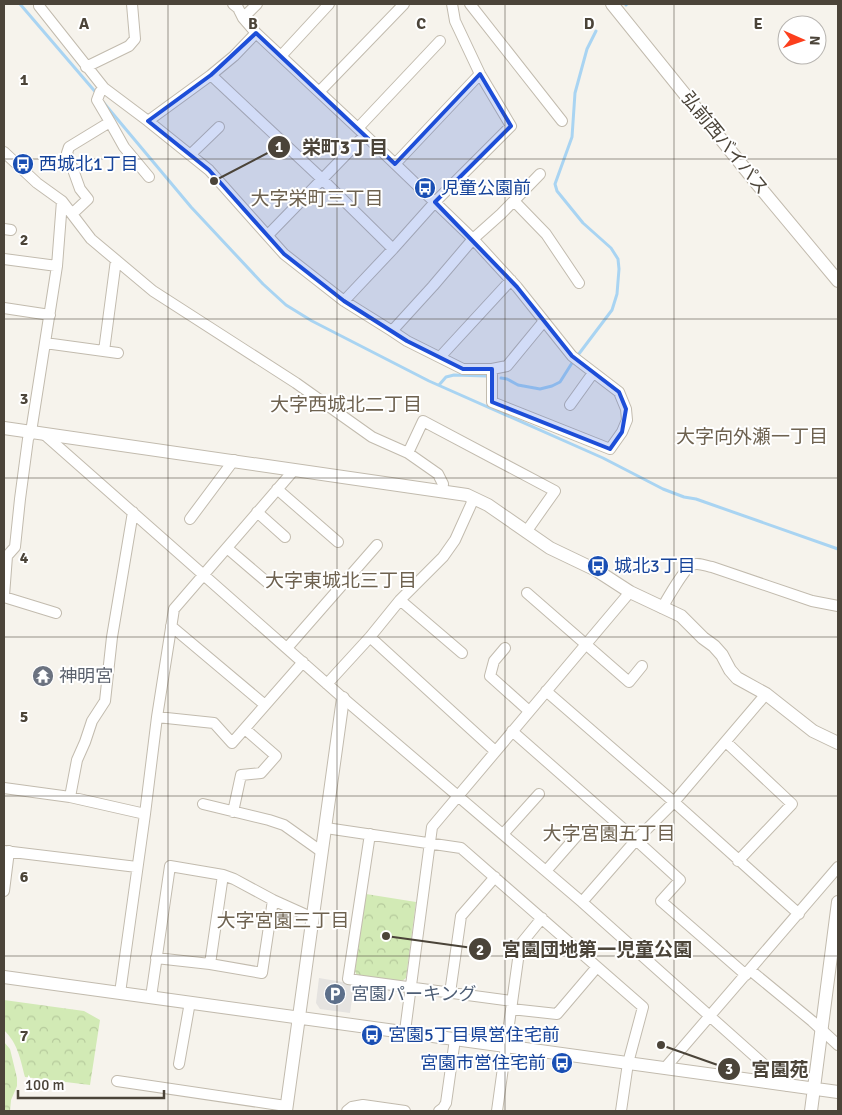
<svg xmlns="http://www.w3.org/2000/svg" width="842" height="1115" font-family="Signika,'Noto Sans JP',sans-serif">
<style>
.park{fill:url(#park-crowns)}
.parking{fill:#e5e3e0}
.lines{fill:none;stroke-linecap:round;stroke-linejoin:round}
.stream{stroke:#a9d4f2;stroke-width:3}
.minor-casing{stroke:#c2bbae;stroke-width:12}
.tertiary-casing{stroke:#c2bbae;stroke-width:14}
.minor{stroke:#fff;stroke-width:10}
.tertiary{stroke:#fff;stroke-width:12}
.marked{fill:#1d4ed8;fill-opacity:0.2;stroke:#1d4ed8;stroke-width:4;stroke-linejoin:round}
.grid{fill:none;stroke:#4b4439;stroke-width:1;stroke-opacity:0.55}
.labels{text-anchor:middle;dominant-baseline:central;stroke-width:4;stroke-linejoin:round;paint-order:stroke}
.street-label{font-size:18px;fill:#4b4439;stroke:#fff}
.transit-label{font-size:18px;fill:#164399;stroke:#fff;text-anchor:start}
.worship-label{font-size:18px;fill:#5b616d;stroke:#fff;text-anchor:start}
.service-label{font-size:18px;fill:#4e5e75;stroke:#fff;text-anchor:start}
.neighbourhood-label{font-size:19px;fill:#6e6250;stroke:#fff}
.grid-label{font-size:16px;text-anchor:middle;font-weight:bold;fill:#4b4439;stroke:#fff;stroke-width:4;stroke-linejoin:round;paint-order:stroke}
.leader{fill:none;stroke:#4b4439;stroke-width:2}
.callout-dot{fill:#4b4439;stroke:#fff;stroke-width:2}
.mark-label{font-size:15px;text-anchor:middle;font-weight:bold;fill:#fff}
.callout-label{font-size:19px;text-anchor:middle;font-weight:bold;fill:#4b4439;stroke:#fff;stroke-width:4;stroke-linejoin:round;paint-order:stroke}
</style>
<defs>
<pattern id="park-crowns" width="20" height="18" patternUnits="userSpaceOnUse" patternTransform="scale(1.25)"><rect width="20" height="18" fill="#d2eab5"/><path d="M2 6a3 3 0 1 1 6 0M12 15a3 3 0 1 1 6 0" fill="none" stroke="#b6ca9c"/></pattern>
</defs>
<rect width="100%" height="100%" fill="#f6f3ec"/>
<path class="park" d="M366,894l50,8 -10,76 -5,4 -44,-6 -2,-5z
M4,1000l80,11 16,9 -10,65 -65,-8c-5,-19 -7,-33 -21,-47z
M4,1042l6,7 7,29v8l-6,14 -1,11h-6z"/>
<path class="parking" d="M319,978l35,6 -4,29 -30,-4 -4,-6z"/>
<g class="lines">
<path class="stream" d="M20,4l78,91
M626,5l1,-1
M103,102l88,105 72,77 23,21 26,16 117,60 174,77 60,31 21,8 12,2 142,50
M501,378l6,1 11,6 22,4 12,-3 8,-4 12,-19 40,-53 5,-16 2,-25 -1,-10 -7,-11 -28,-25 -26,-32 -2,-7 17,-47 3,-44 12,-44 9,-18
M439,385l7,-8 8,-2 32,1"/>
<g class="minor-casing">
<path id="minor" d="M39,4v2l65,82 44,33 61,49 75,84 60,47 48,30 15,10 56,28h29l15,-3 37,-45
M233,4l5,4 5,10 13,15 109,102 108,104 44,48 55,69 47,36 7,17 1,11 -5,12 -12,17 -118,-47v-33
M470,4l92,117
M243,18l14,-14
M281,56l48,-52
M86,67l43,-21 6,-7 -3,-35
M211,75l111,104 71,70
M319,92l85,-88
M148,121l63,-46 23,-19 22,-23
M110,122l14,25 25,30
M358,128l82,-87
M4,152l33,31 25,18 29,38 62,52 143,92 76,54 36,16 30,21 5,10 -1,7
M190,155l29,-28
M395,164l85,-90
M514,201l32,33 33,49
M72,214l16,-15 -8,-10 -13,-36 2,-6 41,-25 -13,-22 3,-8 4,-4
M4,229l7,1
M268,235l97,-100
M4,259l53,7
M344,301l49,-52 42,-47 76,-76 -31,-52 -25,-53 -3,-17
M4,308l46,7
M392,331l41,-45 40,-47 28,-25 39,-40
M45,343l73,10
M104,351l12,-91
M440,357l71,-77
M570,405l23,-32
M45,435l298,263 239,204 206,184
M408,453l15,-32 132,70 -29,41
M277,489l61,53
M257,512l28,25
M190,519l44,-59
M227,548l41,35
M527,593l102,89 13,-16
M4,596l3,-40 8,-9 5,-48 8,-60 3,-7 26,-166 5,-65
M4,597l52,16
M400,600l62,53
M662,608c5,-9 23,-40 30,-43 6,-3 14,1 20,2l100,34 26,5
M171,626l94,79
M370,637l125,114
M287,648l90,-103
M505,648l-11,13 -4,15 39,35
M327,684l43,-47 30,-37 43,-43 12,-17 19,-42
M546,691l128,111 125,112
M157,717l57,6 18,20 71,-81
M512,731l124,109 44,40 -19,21 85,74
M726,742l66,62 -54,57
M4,788l66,9 75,17
M70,797l7,-37 8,-18 7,-21 13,-20 7,-64 21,-125
M203,804l66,16 15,5 38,27
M233,812l8,-37 20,-2 15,-17 -31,-27
M326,828l135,20 182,159 -15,56 -7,48
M370,834l-22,145 164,22
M503,834l36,-40
M4,851l133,16
M546,871l35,-40
M4,891l5,-40
M582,902l54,-62 38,-38 92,-108
M156,958l54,6 52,9 11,-73
M210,964l13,-89
M750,970l62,51 26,24
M120,993l25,-179 12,-97 17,-108 120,-139
M450,993l11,-77 34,-39
M151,997l19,-131 53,9 11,4 39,21 40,18
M511,1009l46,5 40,-47
M405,1031l27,-204 198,-235
M179,1064l11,-62
M665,1068l173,-201
M117,1081l169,25
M347,1111l5,-4 11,-2 42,6
M439,1111l4,-3 3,-5 9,-64
M497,1111l23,-166 22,-27"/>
</g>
<g class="tertiary-casing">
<path id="tertiary" d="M612,4l146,181 80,96
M4,428l463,67 21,10 62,43 46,22 34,22 51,24 22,22 11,8 8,9 8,15 7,8 29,16 47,37 25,12
M4,977l834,115
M286,1111l57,-413
M811,1111l27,-209"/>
</g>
<use href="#minor" class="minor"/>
<use href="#tertiary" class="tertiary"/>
</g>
<path class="marked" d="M256,33l139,131 85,-90 31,52 -76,76 82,85 55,69 47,36 7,17 -4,23 -12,17 -118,-47v-33h-29l-56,-28 -63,-40 -60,-47 -75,-84 -61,-49 63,-46z"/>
<path class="grid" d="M168,4v1107M337,4v1107M505,4v1107M674,4v1107M4,159h834M4,319h834M4,478h834M4,637h834M4,796h834M4,956h834"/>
<defs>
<g id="bus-disc" transform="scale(1.125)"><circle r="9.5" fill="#1a4fb4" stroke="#fff"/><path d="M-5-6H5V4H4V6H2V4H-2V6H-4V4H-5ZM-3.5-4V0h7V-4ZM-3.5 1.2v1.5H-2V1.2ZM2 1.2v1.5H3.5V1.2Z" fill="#fff"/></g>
<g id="temple-disc" transform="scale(1.125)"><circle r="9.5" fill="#6b7280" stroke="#fff"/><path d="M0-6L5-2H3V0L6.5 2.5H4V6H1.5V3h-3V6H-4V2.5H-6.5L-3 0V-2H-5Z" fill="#fff"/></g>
<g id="parking-disc" transform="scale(1.125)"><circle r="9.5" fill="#5c6f8a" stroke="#fff"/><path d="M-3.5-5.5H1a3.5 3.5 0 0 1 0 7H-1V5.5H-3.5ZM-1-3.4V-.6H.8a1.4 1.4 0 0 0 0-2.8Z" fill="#fff"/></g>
</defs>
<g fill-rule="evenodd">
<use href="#bus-disc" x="23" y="164"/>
<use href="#bus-disc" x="425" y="188"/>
<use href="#bus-disc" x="598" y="566"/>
<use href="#temple-disc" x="43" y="676"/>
<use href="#parking-disc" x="335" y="994"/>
<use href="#bus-disc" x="372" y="1035"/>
<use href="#bus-disc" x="562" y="1063"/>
</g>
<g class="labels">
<g class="street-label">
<text transform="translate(725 143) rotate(51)">弘前西バイパス</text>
</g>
<g class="transit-label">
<text x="39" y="164">西城北1丁目</text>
<text x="441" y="188">児童公園前</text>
<text x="614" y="566">城北3丁目</text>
<text x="388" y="1035">宮園5丁目県営住宅前</text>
<text x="546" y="1063" text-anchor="end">宮園市営住宅前</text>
</g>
<g class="worship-label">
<text x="59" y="676">神明宮</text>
</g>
<g class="service-label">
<text x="351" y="994">宮園パーキング</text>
</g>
<g class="neighbourhood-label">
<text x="317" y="199">大字栄町三丁目</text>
<text x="346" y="405">大字西城北二丁目</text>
<text x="752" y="437">大字向外瀬一丁目</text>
<text x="341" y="581">大字東城北三丁目</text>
<text x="609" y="834">大字宮園五丁目</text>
<text x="283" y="921">大字宮園三丁目</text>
</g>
</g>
<g class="grid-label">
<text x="84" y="29">A</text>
<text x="253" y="29">B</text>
<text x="421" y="29">C</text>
<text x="589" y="29">D</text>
<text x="758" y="29">E</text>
<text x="24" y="85">1</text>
<text x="24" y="245">2</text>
<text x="24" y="404">3</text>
<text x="24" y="563">4</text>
<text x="24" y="722">5</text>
<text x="24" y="882">6</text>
<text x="24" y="1041">7</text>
</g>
<path class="leader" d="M214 181L279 147M386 936L480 949M661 1045L729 1069"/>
<g class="callout-dot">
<circle cx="214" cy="181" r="5"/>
<circle cx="386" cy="936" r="5"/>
<circle cx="661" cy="1045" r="5"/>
<circle cx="279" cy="147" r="12"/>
<circle cx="480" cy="949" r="12"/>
<circle cx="729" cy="1069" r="12"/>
</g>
<g class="mark-label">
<text x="279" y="152">1</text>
<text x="480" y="955">2</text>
<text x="729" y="1074">3</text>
</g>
<g class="callout-label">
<text x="345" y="154">栄町3丁目</text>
<text x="597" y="956">宮園団地第一児童公園</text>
<text x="780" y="1076">宮園苑</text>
</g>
<rect width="842" height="1115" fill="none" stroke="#4b4439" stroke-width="10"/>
<g transform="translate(802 40) rotate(92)"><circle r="24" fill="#ffffff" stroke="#b7b4b0"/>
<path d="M0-4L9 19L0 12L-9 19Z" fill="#fc3f1d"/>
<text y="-8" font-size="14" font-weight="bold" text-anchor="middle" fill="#4b4439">N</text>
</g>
<path d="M18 1090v8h146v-8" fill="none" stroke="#4b4439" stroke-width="2.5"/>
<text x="25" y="1090" font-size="15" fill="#4b4439" stroke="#ffffff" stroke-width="4" paint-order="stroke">100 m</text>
</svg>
